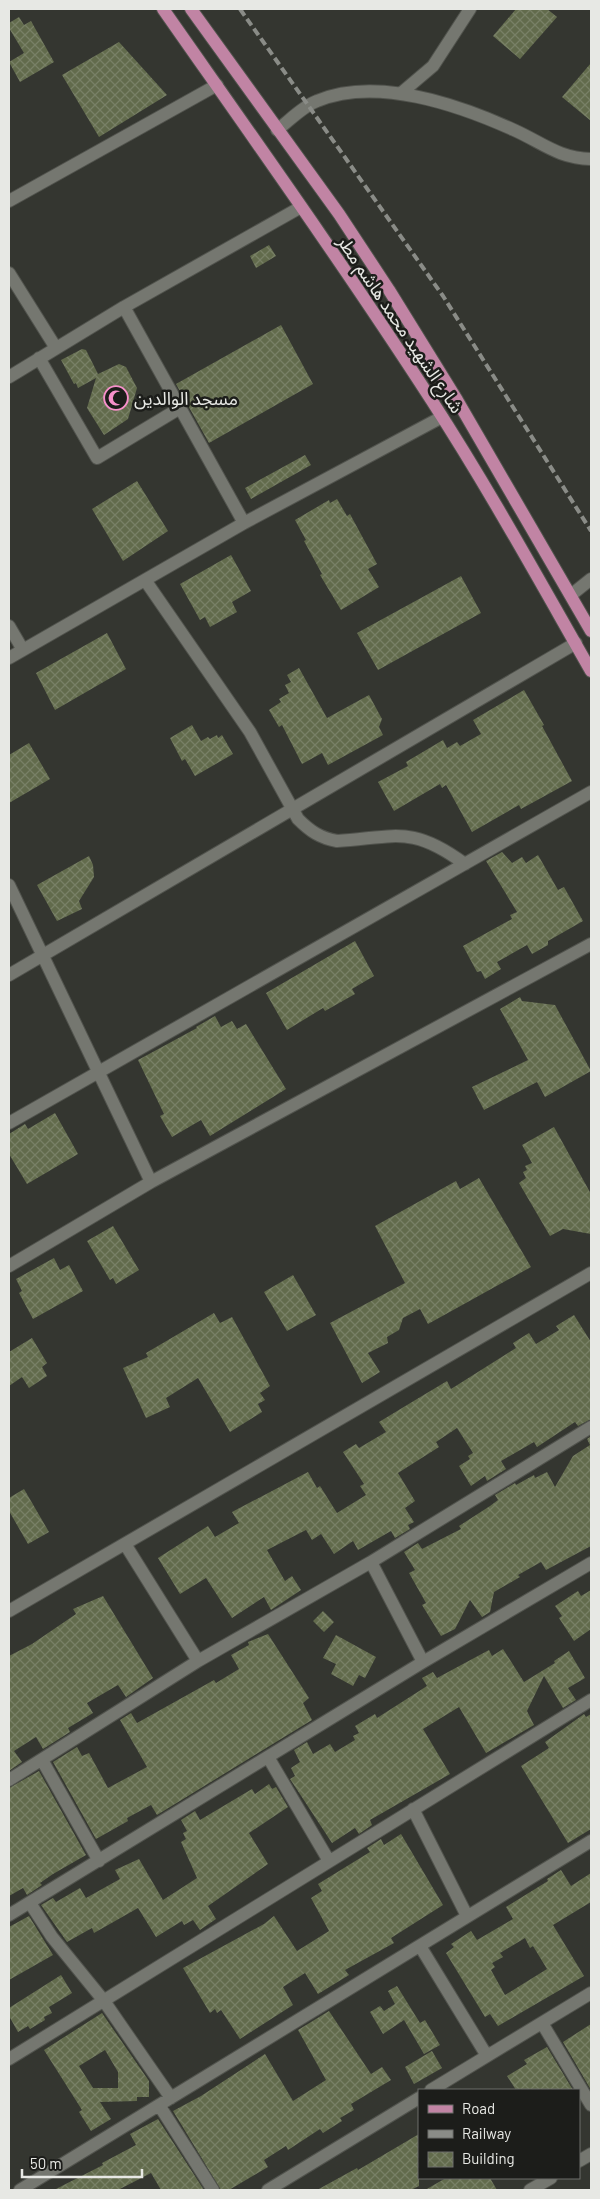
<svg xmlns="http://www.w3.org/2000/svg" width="600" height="2199" font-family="Barlow,'Noto Sans Arabic',sans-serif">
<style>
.building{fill:url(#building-cross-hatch);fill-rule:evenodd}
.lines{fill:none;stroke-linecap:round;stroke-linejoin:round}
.minor-casing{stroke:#51534d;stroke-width:14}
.primary-casing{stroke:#51534d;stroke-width:14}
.minor{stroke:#757770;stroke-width:12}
.primary{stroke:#c184a4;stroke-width:12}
.rail{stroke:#8a8c87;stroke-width:4;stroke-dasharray:8 4;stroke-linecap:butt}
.labels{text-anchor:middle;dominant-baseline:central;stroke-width:5;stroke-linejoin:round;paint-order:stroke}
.street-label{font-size:18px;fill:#e7e8e4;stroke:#1c1d1a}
.poi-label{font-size:18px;fill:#e7e8e4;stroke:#1c1d1a;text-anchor:start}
</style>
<defs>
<pattern id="building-cross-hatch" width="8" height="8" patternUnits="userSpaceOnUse" patternTransform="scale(1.25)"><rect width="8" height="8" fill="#626b4c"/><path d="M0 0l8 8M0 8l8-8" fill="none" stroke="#788066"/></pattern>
</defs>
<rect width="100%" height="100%" fill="#343630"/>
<path class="building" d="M516,9h31l10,8 -37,42 -27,-23z
M19,17l5,8 7,-4 23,41 -34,20 -11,-20 15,-9 -15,-25v-5z
M119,42l48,53 -68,42 -37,-62z
M591,63v58l-29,-24z
M269,245l7,11 -20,12 -6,-12z
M281,325l32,59 -104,59 -33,-59z
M82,349l4,1 12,24 21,-10 7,3 11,21 -9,31 -24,16 -17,-27 9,-30 -18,10 -2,-5 -2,1 -13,-24z
M305,455l6,10 -60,34 -6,-11z
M137,481l31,50 -45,30 -31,-52z
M337,499l10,17 3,-2 27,50 -9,5 11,18 -38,23 -21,-35 2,-1 -18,-33 2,-1 -11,-20 34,-20 1,3z
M231,555l20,36 -19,11 5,10 -27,15 -5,-10 -5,3 -20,-36z
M461,576l20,37 -103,57 -21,-37z
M107,633l19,36 -71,41 -19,-37z
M299,668l28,50 42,-23 13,24 -3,8 4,8 -55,30 -6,-12 -20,11 -20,-39 -3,2 -10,-17 12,-8 -2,-3 10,-6 -4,-8 6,-3 -4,-7z
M524,690l20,35 -2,1 30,55 -51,28 -2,-4 -47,27 -26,-47 -4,3 -2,-4 -46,27 -16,-29 30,-16 -2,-4 37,-22 4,8 10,-6 3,4 21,-12 -8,-14z
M192,725l9,16 7,-4 2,2 7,-4 1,3 4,-3 11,19 -38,22 -10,-17 -3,2 -12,-23z
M29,743l21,36 -41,24v-48z
M502,852l10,11 10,-6 4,6 12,-8 20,35 6,-3 19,34 -35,20v4l-16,9 -5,-9 -30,17 4,7 -16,10 -4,-8 -4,1 -14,-26 49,-27 -2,-4 7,-3 -31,-51z
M89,856l4,9 1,12 -15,24 3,8 -25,12 -20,-36z
M355,941l19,35 -22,13 3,5 -30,17 -2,-3 -36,22 -21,-37z
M520,997l2,4 33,4 36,66 -46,26 -8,-15 -53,28 -12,-23 56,-27 -28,-51z
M215,1016l6,11 11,-6 5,8 9,-5 40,65 -76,47 -9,-16 -29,17 -12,-21 4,-2 -26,-54 59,-32 -1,-1z
M55,1113l23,41 -51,30 -18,-30v-20l16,-10 3,5z
M554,1127l37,67v40l-28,-5 -13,7 -31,-53 7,-5 -3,-6 4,-2 -2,-4 7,-3 -10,-18z
M479,1178l52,89 -103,57 -8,-15 -17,9 -4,12 -12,7 1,6 -20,10 12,19 -18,11 -32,-60 75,-40 -30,-57 81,-45 4,8z
M113,1226l26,44 -23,14 -3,-6 -3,2 -23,-39z
M54,1258l6,12 9,-5 14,26 -50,28 -14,-26 3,-2 -6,-12z
M293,1275l23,40 -29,16 -23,-39z
M214,1313l6,10 12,-6 38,69 -10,7 5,7 -7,4 4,8 -32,20 -32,-54 -32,20 4,9 -24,11 -23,-50 25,-11 -2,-4z
M574,1315l17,27v77l-13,7 -3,-4 -38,25 -3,-5 -33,19 5,8 -19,12 -2,-5 -14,10 -12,-20 11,-7 -2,-3 5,-3 -16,-25 -21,14 3,5 -41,26 17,28 -10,7 9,14 -6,3 2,4 -15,9 -4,-7 -33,19 -5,-9 -19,13 -13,-20 -9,6 -6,-10 -39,20 18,31 7,-5 9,14 -30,20 -7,-13 -32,21 -26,-40 -26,16 -22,-36 50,-32 7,11 24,-14 -7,-11 76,-40 9,16 3,-2 17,27 29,-18 -6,-9 4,-2 -21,-32 13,-8 3,4 27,-16 -7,-10 33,-20 35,-21 4,8 65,-41 -3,-5 16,-10 7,11 23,-14 -3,-4z
M32,1338l15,25 -5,4 5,9 -18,12 -7,-11 -13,9v-34z
M591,1436v110l-45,24 -5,-8 -23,13 2,2 -26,15 -4,20 -8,5 -12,-17 -15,29 -14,7 -19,-31 4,-2 -17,-30 6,-3 -11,-18 14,-9 4,6 39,-20 -2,-3 31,-20 8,-6 -3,-5 20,-12 1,2 18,-10 1,3 12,-6 8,15 18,-31 17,-11 -3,-6z
M24,1489l25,43 -21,12 -19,-33v-13z
M591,1590v39l-17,12 -15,-23 3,-2 -7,-10 23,-15 3,5z
M103,1596l50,82 -27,19 -8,-12 -31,18 6,10 -25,15 2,4 -27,17 -7,-12 -22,14 8,11 -13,9v-115l23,-12 44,-30 -3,-5z
M323,1611l11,11 -10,10 -11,-11z
M268,1634l41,64 -6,5 9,17 -155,95 -6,-10 -24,13 1,3 -32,18 -43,-77 24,-15 5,9 7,-3 19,35 39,-21 -27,-47 11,-7 6,10 77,-43 2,3 23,-14 -8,-14 18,-10 -1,-3z
M336,1635l40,22 -11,21 -6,-3 -6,11 -22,-12 5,-10 -13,-6z
M503,1649l21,33 31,-19 -1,-2 15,-10 16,27 -17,10 8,12 -13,8 -19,-32 -17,35 7,14 -48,28 -27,-46 -36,22 27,45 -80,46 2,5 -13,9 -4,-6 -23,15 -42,-64 5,-3 -4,-8 9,-6 -6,-12 13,-8 6,12 17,-10 5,8 20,-12 -2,-4 6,-3 -4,-7 20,-12 2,4 50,-32 -5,-8 11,-6 4,6 52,-28 3,6z
M584,1714l2,3 5,-3v115l-23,14 -47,-77 28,-18 -4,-6z
M39,1771l47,84 -33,19 -13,9 2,2 -15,10 -4,-7 -14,8v-108z
M269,1784l3,5 4,-2 12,20 -39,26 19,31 -60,42 8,13 -16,11 -7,-10 -9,5 -2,-4 -26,16 -18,-29 -44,25 -2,-5 -25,14 -26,-37 12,-7 3,4 24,-14 6,10 34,-19 -5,-9 24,-11 24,41 34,-22 -16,-36 5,-3 -3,-6 4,-2 -6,-11 14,-9 5,9 52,-31 3,5z
M401,1834l42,71 -52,33 3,5 -49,27 4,5 -31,19 -13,-21 -22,14 10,18 -53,34 -19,-29 -4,3 -2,-4 -5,4 -27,-45 81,-44 10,-8 23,35 32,-20 -18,-33 11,-7 -4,-7 52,-32 -3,-4 14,-9 3,6z
M561,1870l10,16 20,-13v29l-38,23 31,51 -86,50 -8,-12 -5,3 -39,-64 8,-6 -3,-3 20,-13 6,9 36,-21 -7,-12 42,-26 -1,-2zM525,1938l5,10 3,-2 14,23 -42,26 -14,-25 4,-3 -3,-4 11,-6 -3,-4z
M29,1916l24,39 -44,25v-53z
M61,1975l11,18 -23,14 3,6 -8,4 1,3 -15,9 -2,-3 -10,6 -9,-16v-8z
M397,1986l23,37 5,-3 15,25 -16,9 -20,-34 -21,14 -13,-22 10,-6 4,5 11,-7 -7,-13z
M329,2011l42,63 11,-7 9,13 -40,24 3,6 -14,8 2,3 -19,12 -3,-4 -32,21 -2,-4 -22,14 4,7 -39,23h-8l-48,-79 28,-15 64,-42 28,47 33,-21 -28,-50z
M102,2013l47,68v16h-12v4l-37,1 11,17 -20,12 -12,-19 3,-2 -38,-60zM105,2050l13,22v16h-25l-14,-22z
M591,2024v66l-28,-48z
M547,2047l26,43h-57l-9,-14 20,-12 -3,-4z
M432,2051l10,17 -28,16 -9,-17z
M158,2119l46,71h-43l-10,-17 -33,17h-64l49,-25 -1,-2 34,-18 -6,-11z
M419,2134v52l-8,4h-94l40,-22 1,2z
M446,2178h44l7,12h-72z"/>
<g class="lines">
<g class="minor-casing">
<path id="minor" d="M400,94l33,-28 37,-57
M277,130c12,-9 26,-24 40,-29 59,-25 142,4 197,29 29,13 44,28 77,29
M9,201l208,-116
M9,273l47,75
M124,307l120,216
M39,358l58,100 83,-50
M9,377l115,-70 177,-100
M145,580l105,152 48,87c12,12 22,19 39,22 60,-4 75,-16 128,23
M571,595l20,-16
M9,626l14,24
M9,658l235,-135 198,-106
M9,885l142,297
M9,975l567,-332
M9,1123l582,-331
M9,1266l142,-84 440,-238
M125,1544l73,117
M371,1562l52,100
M9,1611l582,-338
M268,1757l61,104
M42,1760l57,101
M9,1780l189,-119 173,-99 220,-135
M413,1809l54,107
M30,1903l22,34 52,64 67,97
M9,1915l414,-253 168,-99
M420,1946l67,110
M542,2023l49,82
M9,2059l582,-359
M431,2090l160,-97
M159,2105l54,85
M579,2161l12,-7
M20,2190l571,-349
M268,2190l151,-92
M530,2190l21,-12"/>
</g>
<g class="primary-casing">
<path id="primary" d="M163,9c91,130 183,259 269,392 57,88 107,179 159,270
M191,9l148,205 50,76 68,110 134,231"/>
</g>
<use href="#minor" class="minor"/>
<use href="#primary" class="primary"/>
<path class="rail" d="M240,9l203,287 148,235"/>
</g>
<defs>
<g id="mosque-ring" transform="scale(1.25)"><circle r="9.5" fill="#1c1d1a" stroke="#f890cb" stroke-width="1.5"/><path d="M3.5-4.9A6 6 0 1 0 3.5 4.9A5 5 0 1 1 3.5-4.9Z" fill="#f890cb"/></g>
</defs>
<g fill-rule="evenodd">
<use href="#mosque-ring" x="116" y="398"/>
</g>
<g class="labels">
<g class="street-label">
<text transform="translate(401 324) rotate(56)">شارع الشهيد محمد هاشم مطر</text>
</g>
<g class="poi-label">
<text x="134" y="398">مسجد الوالدين</text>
</g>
</g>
<rect width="600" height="2199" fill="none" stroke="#e7e8e4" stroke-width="20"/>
<rect x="418" y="2089" width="162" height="90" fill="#1c1d1a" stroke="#6d6e6b"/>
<rect x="428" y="2105" width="25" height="8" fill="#c184a4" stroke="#6d6e6b"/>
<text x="462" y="2114" font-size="15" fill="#e7e8e4">Road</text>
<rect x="428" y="2130" width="25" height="8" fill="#8a8c87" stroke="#6d6e6b"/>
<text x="462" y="2139" font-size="15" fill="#e7e8e4">Railway</text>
<rect x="428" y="2152" width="25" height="15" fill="url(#building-cross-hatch)" stroke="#6d6e6b"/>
<text x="462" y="2164" font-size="15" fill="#e7e8e4">Building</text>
<path d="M22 2169v8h120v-8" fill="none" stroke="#e7e8e4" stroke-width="2.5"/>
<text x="30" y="2169" font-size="15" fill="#e7e8e4" stroke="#1c1d1a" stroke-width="4" paint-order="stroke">50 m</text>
</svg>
